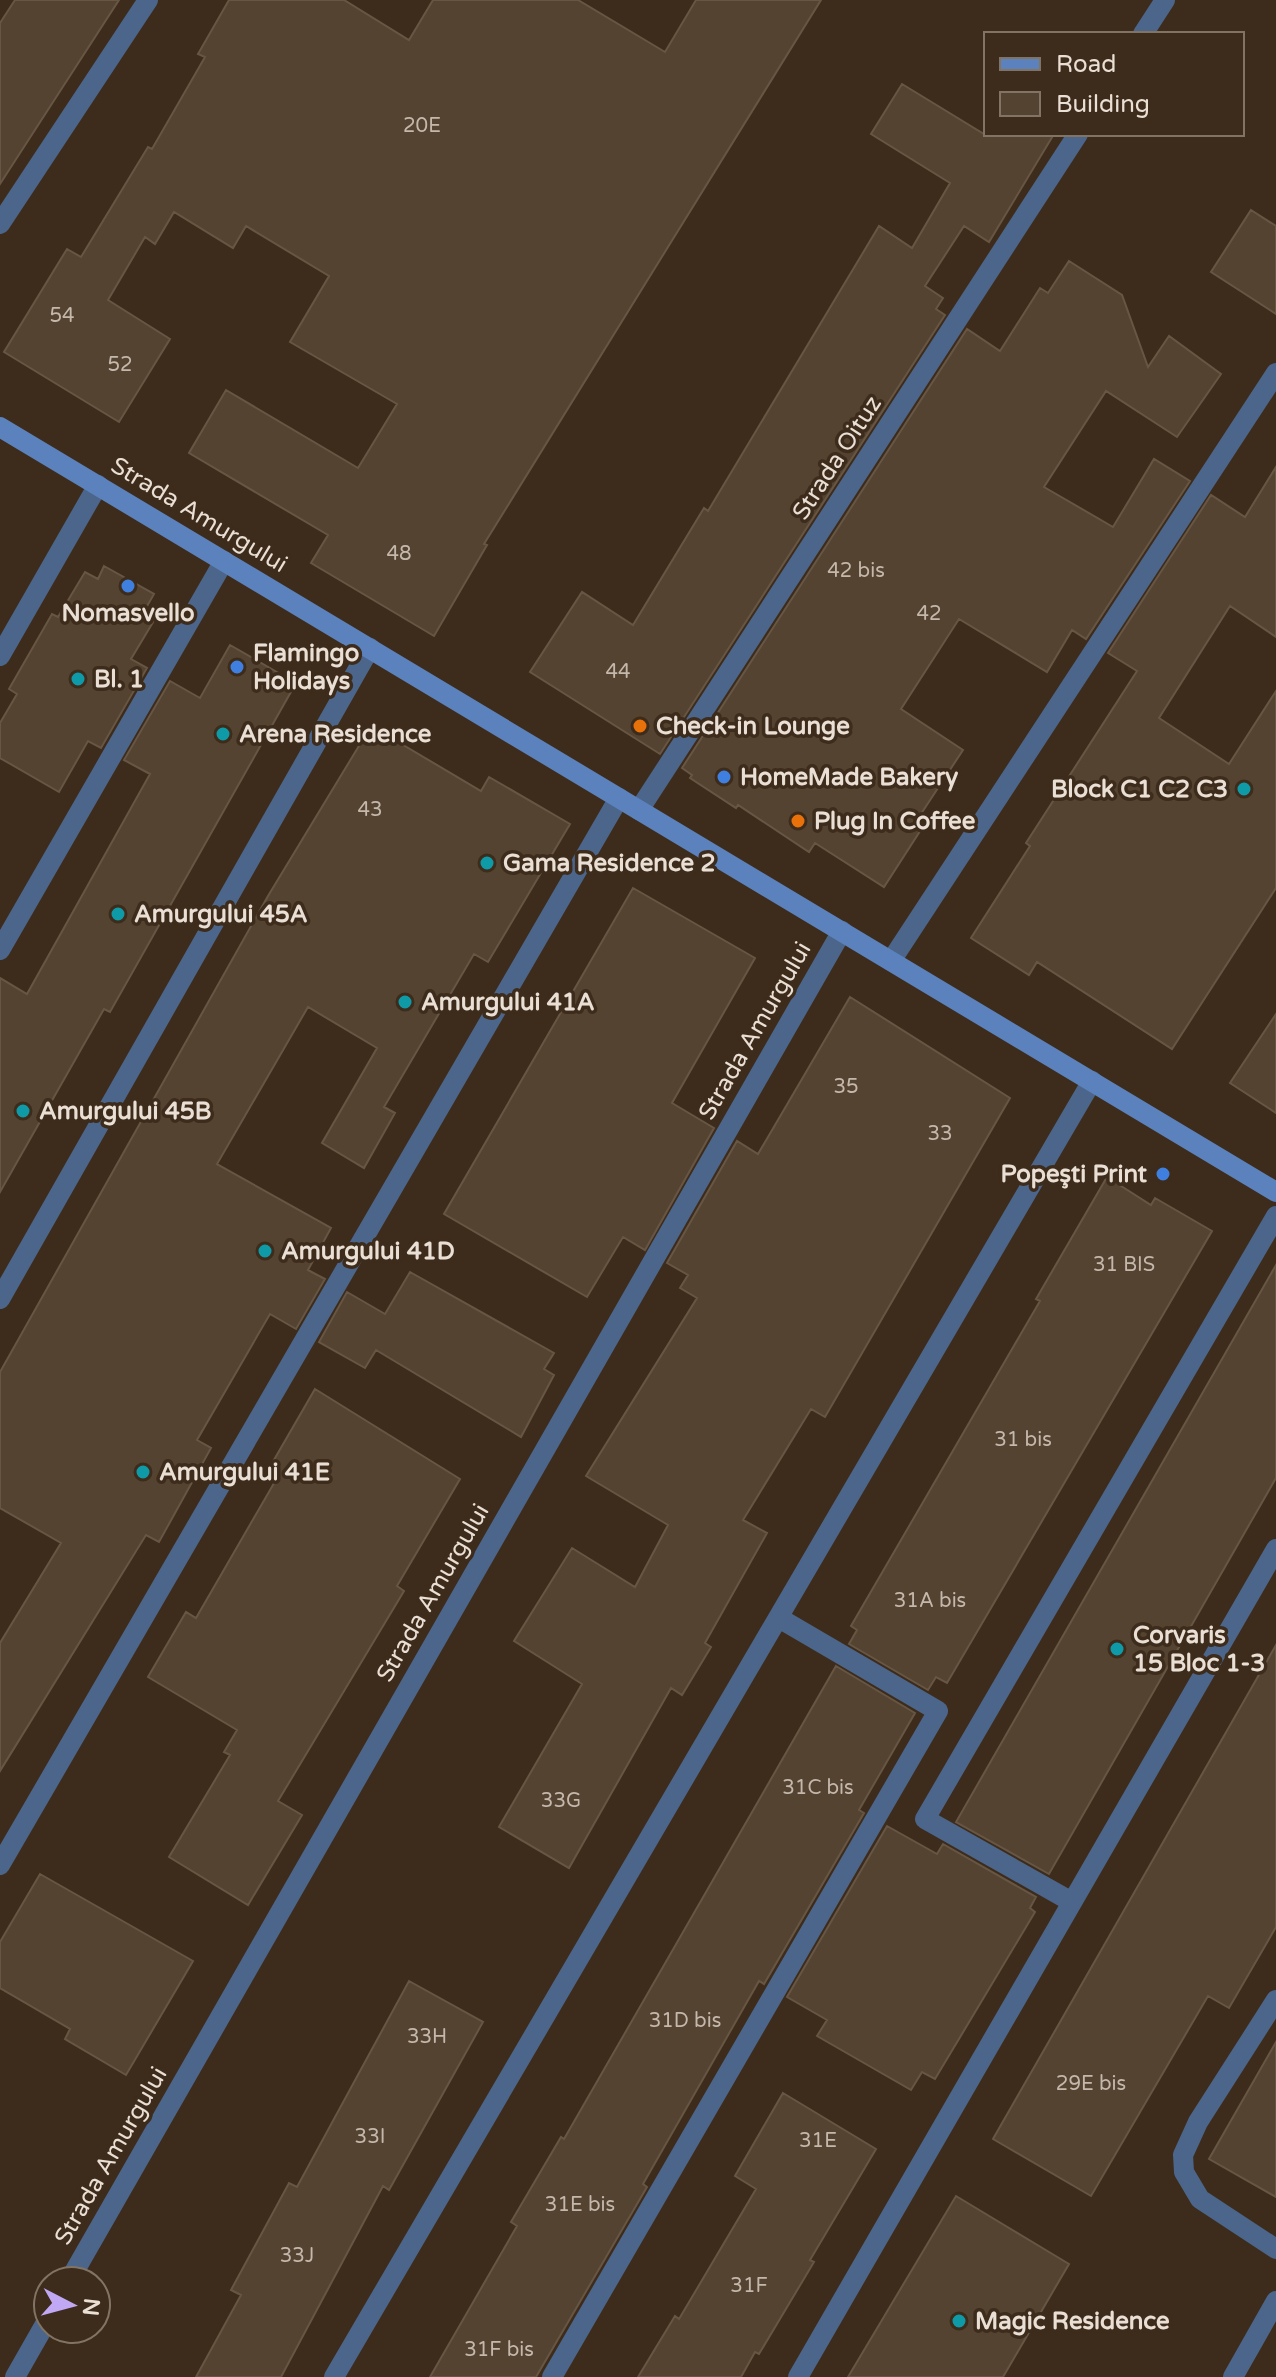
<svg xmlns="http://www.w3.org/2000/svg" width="1276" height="2377" font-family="'Varela Round',sans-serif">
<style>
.building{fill:#544331;stroke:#685644;stroke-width:2}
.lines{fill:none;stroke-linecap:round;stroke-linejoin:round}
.lane{stroke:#4c658a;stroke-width:20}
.secondary{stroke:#5b82bc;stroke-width:20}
.shop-dot{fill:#3f7fe0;stroke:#3d2c1b;stroke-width:3}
.culture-dot{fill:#0f9aa8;stroke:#3d2c1b;stroke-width:3}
.food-dot{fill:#e8710a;stroke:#3d2c1b;stroke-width:3}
.labels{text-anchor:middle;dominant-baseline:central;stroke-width:7;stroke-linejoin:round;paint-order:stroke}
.number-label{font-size:20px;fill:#c4b8ac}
.street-label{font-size:24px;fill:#eadfd5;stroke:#3d2c1b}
.poi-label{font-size:24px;font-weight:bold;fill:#eadfd5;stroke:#3d2c1b;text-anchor:start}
</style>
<rect width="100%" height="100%" fill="#3d2c1b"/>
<path class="building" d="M15,0h104l-119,184v-161z
M229,0h115l65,40 24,-40h145l87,52 31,-52h125l-337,544 3,1 -53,91 -123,-73 17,-28 -139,-82 37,-63 132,78 39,-64 -107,-62 39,-66 -83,-50 -13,22 -59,-36 -19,32 -10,-7 -37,63 62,39 -51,83 -115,-70 63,-103 14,8 67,-110 4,2 53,-92 -7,-3z
M902,84l82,50h70l-65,108 -25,-16 -39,60 18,12 -7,11 9,6 -285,439 -130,-82 52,-80 51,33 71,-117 4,3 171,-285 33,22 38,-65 -79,-49z
M1251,210l25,16v88l-65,-42z
M1069,261l53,34 26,72 21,-31 52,38 -44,63 -71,-46 -62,96 69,40 41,-68 36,22 -104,158 -14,-9 -25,42 -88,-53 -58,90 62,41 -46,70 7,5 -40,62 -69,-44 -6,9 -71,-47 -2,3 -46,-30 2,-3 -10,-7 285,-439 33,22 40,-63 8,5z
M1276,467v170l-46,-31 -71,112 70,46 47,-73v197l-104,161 -135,-87 -8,13 -58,-37 59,-92 -4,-3 111,-172 -29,-18 103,-158 34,22z
M104,566l50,28 -8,14 12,6 -27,45 16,9 -46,80 -13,-7 -29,51 -59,-34v-35l17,-29 -8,-5 43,-75 6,3 27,-45 13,7z
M230,645l66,38 -186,329 -6,-3 -104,183v-214l27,16 123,-220 -26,-14 46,-79 30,17z
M371,726l110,65 8,-14 81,47 -82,138 -14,-8 -90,153 11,6 -31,55 -42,-25 55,-95 -69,-41 -91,157 114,64 -23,42 17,9 -29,50 -26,-15 -73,126 14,8 -52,94 -13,-7 -146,236v-128l61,-100 -61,-35v-136l268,-476z
M633,888l122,70 -83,145 42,25 -69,122 -22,-13 -36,60 -143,-83z
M850,997l160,101 -185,319 -14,-8 -68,111 24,13 -62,110 6,4 -29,48 -11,-7 -102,180 -70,-41 83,-143 -68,-43 58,-93 63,39 33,-62 -82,-49 111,-178 -17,-10 8,-13 -21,-12 70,-122 21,13z
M1276,1014v99l-46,-30z
M1107,1177l44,28 4,-7 57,33 -265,452 -11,-6 -8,13 -79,-46 8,-14 -6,-4 189,-325 -4,-2z
M1276,1265v213l-227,396 -93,-52z
M410,1272l144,81 -10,16 10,6 -33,62 -145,-87 -11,18 -46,-26 28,-50 38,22z
M315,1389l145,90 -63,107 7,5 -126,210 24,14 -54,90 -79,-48 61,-102 -6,-3 13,-22 -89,-53 38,-65 10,6 81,-140 -10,-6z
M1276,1645v282l-47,81 -21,-12 -117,200 -98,-57z
M836,1666l79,47 -56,97 5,3 -100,171 -5,-3 -116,203 4,3 -111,190h-106l87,-151 -6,-4 50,-85 3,2z
M887,1826l50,28 6,-10 93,53 -6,11 5,4 -100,167 -13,-7 -11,18 -94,-54 10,-16 -40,-23z
M40,1874l153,87 -67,114 -61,-36 5,-10 -70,-41v-46z
M409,1981l74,41 -94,168 -6,-4 -102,191h-85l45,-82 -10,-5 58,-107 8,4z
M1276,2042v155l-67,-38z
M783,2093l93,56 -66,111 4,2 -55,92 -4,-2 -14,25h-103l37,-61 4,3 77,-130 -21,-13z
M956,2196l113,68 -66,113h-155z"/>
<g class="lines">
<path class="lane" d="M1143,34l22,-34
M0,224l148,-224
M0,656l98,-171
M639,810l439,-676
M0,950l224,-389
M891,961l385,-588
M0,1299l370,-651
M0,1865l619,-1067
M1072,1902l-147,-83 351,-603
M1276,2000l-78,122 -15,33 1,17 16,27 76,50
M69,2281l773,-1350
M15,2377l33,-58
M334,2377l758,-1296
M552,2377l386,-666 -159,-93
M798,2377l478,-828
M1233,2377l43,-76"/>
<path class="secondary" d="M0,427l1276,765"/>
</g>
<g class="shop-dot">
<circle cx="128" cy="586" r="8"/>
<circle cx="237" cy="667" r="8"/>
<circle cx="724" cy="777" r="8"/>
<circle cx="1163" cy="1174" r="8"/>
</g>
<g class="culture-dot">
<circle cx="78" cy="679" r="8"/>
<circle cx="223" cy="734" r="8"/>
<circle cx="1244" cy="789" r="8"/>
<circle cx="487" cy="863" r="8"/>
<circle cx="118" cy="914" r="8"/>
<circle cx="405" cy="1002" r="8"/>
<circle cx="23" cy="1111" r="8"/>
<circle cx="265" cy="1251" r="8"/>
<circle cx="143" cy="1472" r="8"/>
<circle cx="1117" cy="1649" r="8"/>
<circle cx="959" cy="2321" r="8"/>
</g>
<g class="food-dot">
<circle cx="640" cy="726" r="8"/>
<circle cx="798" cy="821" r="8"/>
</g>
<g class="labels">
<g class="number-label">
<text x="422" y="126">20E</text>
<text x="62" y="316">54</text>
<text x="120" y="365">52</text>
<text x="399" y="554">48</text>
<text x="856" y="571">42 bis</text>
<text x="929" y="614">42</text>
<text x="618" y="672">44</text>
<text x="370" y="810">43</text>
<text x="846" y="1087">35</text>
<text x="940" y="1134">33</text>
<text x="1124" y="1265">31 BIS</text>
<text x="1023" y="1440">31 bis</text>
<text x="930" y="1601">31A bis</text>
<text x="818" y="1788">31C bis</text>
<text x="561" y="1801">33G</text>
<text x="685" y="2021">31D bis</text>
<text x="427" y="2037">33H</text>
<text x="1091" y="2084">29E bis</text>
<text x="370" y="2137">33I</text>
<text x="818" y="2141">31E</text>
<text x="580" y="2205">31E bis</text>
<text x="297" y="2256">33J</text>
<text x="749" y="2286">31F</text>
<text x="499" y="2350">31F bis</text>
</g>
<g class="street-label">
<text transform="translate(837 458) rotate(-57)">Strada Oituz</text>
<text transform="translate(199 515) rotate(31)">Strada Amurgului</text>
<text transform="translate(755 1031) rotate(-60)">Strada Amurgului</text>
<text transform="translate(433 1593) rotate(-60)">Strada Amurgului</text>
<text transform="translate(111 2156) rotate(-60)">Strada Amurgului</text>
</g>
<g class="poi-label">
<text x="128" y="613" text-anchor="middle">Nomasvello</text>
<text x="253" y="653">Flamingo<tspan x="253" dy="28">Holidays</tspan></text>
<text x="94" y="679">Bl. 1</text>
<text x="656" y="726">Check-in Lounge</text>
<text x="239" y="734">Arena Residence</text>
<text x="740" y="777">HomeMade Bakery</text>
<text x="1228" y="789" text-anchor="end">Block C1 C2 C3</text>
<text x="814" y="821">Plug In Coffee</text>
<text x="503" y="863">Gama Residence 2</text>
<text x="134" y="914">Amurgului 45A</text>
<text x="421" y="1002">Amurgului 41A</text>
<text x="39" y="1111">Amurgului 45B</text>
<text x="1147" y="1174" text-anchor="end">Popeşti Print</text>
<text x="281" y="1251">Amurgului 41D</text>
<text x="159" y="1472">Amurgului 41E</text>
<text x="1133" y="1635">Corvaris<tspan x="1133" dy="28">15 Bloc 1-3</tspan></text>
<text x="975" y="2321">Magic Residence</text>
</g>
</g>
<rect x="984" y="32" width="260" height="104" fill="#3d2c1b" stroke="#827465" stroke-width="2"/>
<rect x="1000" y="58" width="40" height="12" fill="#5b82bc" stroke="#827465" stroke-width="2"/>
<text x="1056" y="72" font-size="24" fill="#eadfd5">Road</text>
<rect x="1000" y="92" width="40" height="24" fill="#544331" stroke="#827465" stroke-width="2"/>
<text x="1056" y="112" font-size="24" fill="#eadfd5">Building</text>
<g transform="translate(72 2305) rotate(96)"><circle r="38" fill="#3d2c1b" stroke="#827465" stroke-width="2"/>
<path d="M0-6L14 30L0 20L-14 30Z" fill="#c0a8f4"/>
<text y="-12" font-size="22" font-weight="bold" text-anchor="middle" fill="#eadfd5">N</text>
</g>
</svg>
